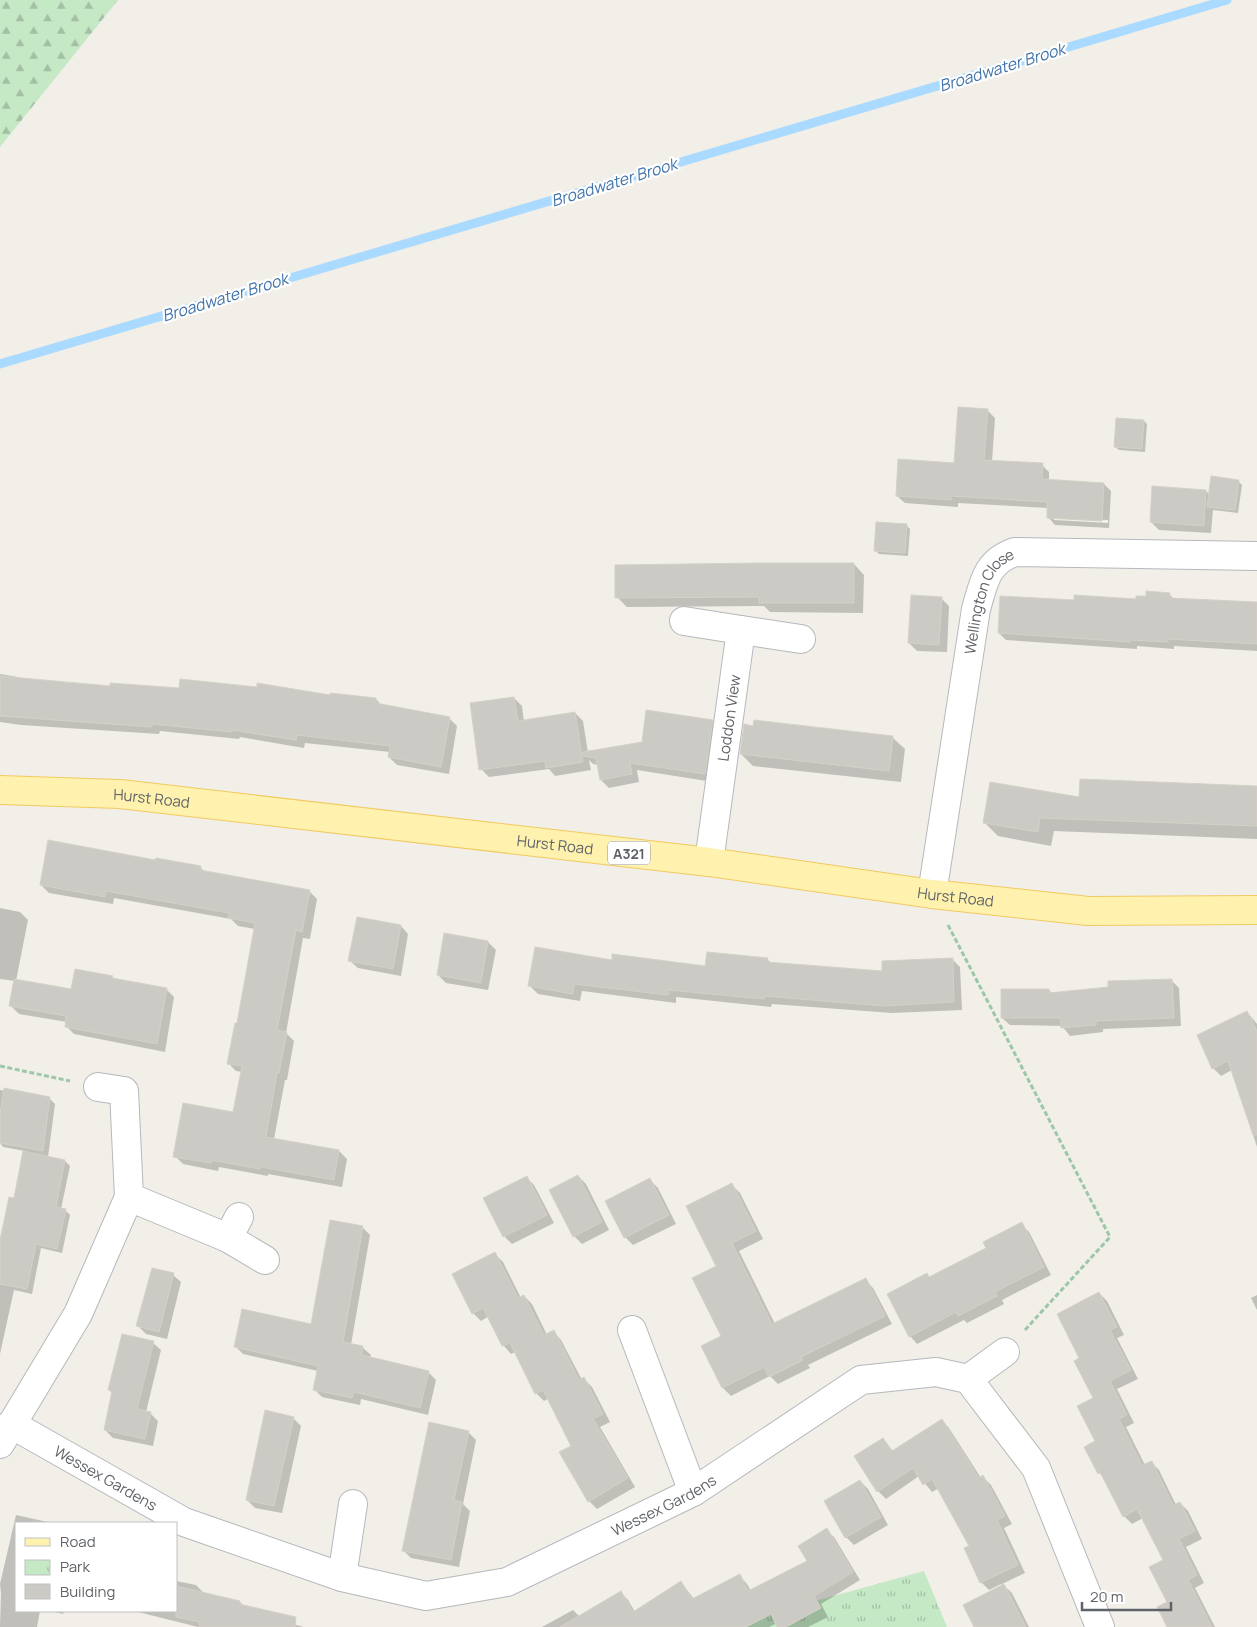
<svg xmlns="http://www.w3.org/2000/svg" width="1257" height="1627" font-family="Manrope,sans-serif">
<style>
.forest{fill:url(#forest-firs)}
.park{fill:url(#park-tufts)}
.shadow{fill:#0003;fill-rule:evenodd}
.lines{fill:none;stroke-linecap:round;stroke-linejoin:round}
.stream{stroke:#aadaff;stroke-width:9}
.building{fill:#cccac5;stroke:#d6d1c6}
.minor-casing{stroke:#b5b8bc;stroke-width:30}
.primary-casing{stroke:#f2c960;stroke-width:30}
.path{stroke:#9cc7a9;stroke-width:3;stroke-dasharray:5 2.5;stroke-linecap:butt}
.minor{stroke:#fff;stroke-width:28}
.primary{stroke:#fff2af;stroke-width:28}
.labels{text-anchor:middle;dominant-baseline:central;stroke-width:4.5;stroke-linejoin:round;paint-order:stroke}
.shield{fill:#fff;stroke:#8f9295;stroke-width:1}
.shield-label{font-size:14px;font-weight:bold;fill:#5f6368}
.street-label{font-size:15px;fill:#5f6368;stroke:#fff}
.water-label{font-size:16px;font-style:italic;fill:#4174aa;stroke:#fff}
</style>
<defs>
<pattern id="forest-firs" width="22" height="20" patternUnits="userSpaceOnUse" patternTransform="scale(1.25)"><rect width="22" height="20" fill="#c5e8c5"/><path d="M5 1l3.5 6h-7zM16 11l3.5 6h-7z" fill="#a3c0a4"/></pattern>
<pattern id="park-tufts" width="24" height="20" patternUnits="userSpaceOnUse" patternTransform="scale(1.25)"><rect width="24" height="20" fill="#c5e8c5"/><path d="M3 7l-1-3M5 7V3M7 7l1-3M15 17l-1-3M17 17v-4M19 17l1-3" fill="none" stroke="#a3c0a4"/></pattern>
</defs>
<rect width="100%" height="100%" fill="#f1efe8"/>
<path class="forest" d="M0,0h118l-118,147z"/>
<path class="park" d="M924,1571l23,56h-226z"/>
<path class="shadow" d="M987,410l8,8 -3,44 50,3 7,7v8l55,4 7,7 -2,37 -54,-3 -7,-8v-9l-90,-5v4l-53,-4 -8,-7 58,-32zM1054,517l54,3v3l-54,-3z
M1144,421l3,3 -2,28 -26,-2 -4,-3z
M1238,481l4,4 -4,28 -25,-3 -2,23 -52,-3 -8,-8 55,-31 4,4z
M906,525l4,4 -2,27 -29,-2 -3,-3z
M854,564l10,11 -1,38 -93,-1 -6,-6 -137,1 -10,-10z
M1169,594l6,6 82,4v47l-83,-5v3l-37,-3v3l-131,-9 -7,-7 76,-31 62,-2z
M941,598l8,8 -2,46 -30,-1 -8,-8z
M0,674l18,3 3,3 90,7 265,12 6,7 67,12 8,8 -8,48 -52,-9 -8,-8 1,-5 -85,-9 -1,5 -64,-11 -1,2 -79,-8 -1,3 -138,-9 -21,-3z
M514,698l8,8 2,16 51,-9 8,8 5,32 55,-10 69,-22 8,8 -7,53 -76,-12 2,12 -30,6 -8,-8 -3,-15 -5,-1 -4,-4 2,10 -36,6 -6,-7 -60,8 -8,-8z
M754,727l139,11 12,11 -4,33 -148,-16 -12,-12z
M1257,787v52l-203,-8 -3,15 -53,-10 -13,-13 95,-25z
M156,861l44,6 5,5 104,19 8,8 -7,40 -7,-1 -17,95 8,8 -7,39h-2l-11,59 65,12 8,8 -5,28 -74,-13v2l-49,-9 -1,4 -35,-7 -8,-8 59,-42 8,-42 -6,-1 -8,-8 10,-38 17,-96 -17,-3 -7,-7 -117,-21 -1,6 -64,-11 -8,-8z
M0,908l20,4 8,8 -12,61 56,10 40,-14 3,3 51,9 8,8 -9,55 -91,-18 -8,-8 1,-4 -48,-8 -8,-8 4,-25 -15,-2z
M401,926l7,8 -7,42 -43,-8 -8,-7z
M488,942l8,8 -8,40 -42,-7 -8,-8z
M767,959l4,4 112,9 69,-13 8,8 2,43 -70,3 -120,-9 -1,3 -95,-10v6l-94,-12 -2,10 -42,-7 -8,-8 83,-24 93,5z
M1171,980l8,8 2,38 -78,3v3l-33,4 -8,-10 -52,-1 -8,-7 47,-28 4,4z
M1247,1012l10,12v123l-25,-77 -11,6 -8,-8z
M0,1090l49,8 6,6 -7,53 17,4 5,5 -9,43 4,1 5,5 -8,38 -21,-5 -9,46 -18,-4 -14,64v-108l15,-47 10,-48 -22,-4 -3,-4z
M578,1176l8,8 23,46 -27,14 -8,-8z
M526,1177l8,8 20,38 -42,21 -8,-8z
M650,1180l8,8 18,36 -43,21 -8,-8z
M732,1185l8,8 23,46 -24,12 36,73 90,-44 8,8 19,36 -84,41 2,3 -32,16 -8,-8 -39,20 -8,-8 -21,-41 21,-10 -5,-71z
M1021,1224l8,8 22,43 -49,25 2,4 -37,19 -3,-3 -47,24 -7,-8 20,-58 58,-29z
M362,1227l8,8 -19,110 12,3 8,7 -1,3 58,14 8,8 -8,35 -67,-16 -1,6 -38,-8 -8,-8 4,-18 -75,-17 -8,-8 77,-20z
M495,1254l8,8 18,36 3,-2 8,8 15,31 7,-3 7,8 21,40 2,-1 8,8 18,35 -10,5 35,60 -38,22 -8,-8 -17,-55 -23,-48 -5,3 -8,-8 -21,-41 -4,2 -7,-8 -15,-30 -8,5 -8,-8z
M173,1275l8,7 -14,57 -21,-5 -8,-8z
M1099,1293l8,8 17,34 -7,3 21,41 -21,10 17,34 -8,4 19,38 6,-3 8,8 17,35 4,-2 8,8 14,28 -16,8 18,36 -9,5 20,39h-46l-4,-66 -22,-43 -11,6 -8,-8 -19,-38 -6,-5 -13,-26 11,-5 -2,-43 -14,-40z
M1257,1295v15l-6,-12z
M153,1343l8,7 -15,62 4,1 8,8 -5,25 -40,-8 -8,-8 8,-36 -4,-4z
M293,1418l8,8 -19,87 -27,-5 -8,-8z
M942,1420l7,8 32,50 2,-1 8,8 21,39 -8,4 21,45 -23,11 10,9 17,34h-53l26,-41 -1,-2 -12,6 -8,-8 -10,-35 -32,-59 -7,4 -13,-16 -33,23 -8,-8 5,-52 10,12z
M468,1432l8,8 -13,64 7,7 -11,56 -48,-9 -8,-8z
M860,1481l8,8 20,36 -34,20 -8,-8z
M16,1515l36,8h-36v88h24l-3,16h-37l1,-34 -1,-9z
M826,1530l8,7 26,43 -39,24 7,13 -20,10h-29l-2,-4 -8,4h-227l31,-17 7,7 40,-25 8,8 7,12 46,-30 13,17 46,-23 7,8 4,7 57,-30z
M176,1581l20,4 9,9 35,8 5,5 42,10 9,8 8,2h-106l-64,-16h42z
M51,1611h13l-1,3z"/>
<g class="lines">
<path class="stream" d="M0,364l1227,-364"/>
</g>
<path class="building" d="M958,407l30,2 -4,51 59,3 -1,16 62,4 -2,38 -55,-3v-16l-96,-6v4l-55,-4 2,-37 56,4z
M1116,418l28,2 -2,29 -28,-2z
M1211,476l28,4 -4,30 -28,-3z
M1152,486l54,4 -2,36 -54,-4z
M876,522l31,2 -2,29 -31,-2z
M759,563h95v40h-95v-6l-144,1v-33z
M1146,591l24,2 -1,5 88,4v42l-90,-5v3l-37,-2v2l-132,-9 2,-37 74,4v-5l62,4v-3h10z
M911,595l31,2 -3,48 -31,-2z
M0,676l110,10v-3l69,5 1,-9 77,8v-4l73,12v-2l46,5v5l74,14 -9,50 -53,-10 2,-11 -93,-11 -1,5 -64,-10v2l-80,-8v3l-152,-11z
M514,697l4,24 57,-9 8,50 -37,6 -1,-7 -66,9 -9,-67z
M646,710l67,10 -8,54 -75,-11 2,11 -32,6 -4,-22 -13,-2v-4l59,-10z
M754,720l139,16 -4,35 -149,-17 4,-30 9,2z
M1080,779l177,7v40l-217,-8 -2,14 -55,-9 7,-41 89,15z
M48,840l107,20 1,-2 45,8 -1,4 110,20 -8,42 -6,-2 -19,100 10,2 -8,41h-2l-11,64 73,13 -5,30 -73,-13 -1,2 -49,-9v3l-38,-6 10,-54 50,9 9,-46 -15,-2 8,-41h2l18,-100 -27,-5 1,-5 -123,-22 -1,6 -65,-12z
M357,917l44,8 -8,44 -45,-8z
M444,933l44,8 -7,42 -44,-8z
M535,947l77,13v-6l93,12 2,-14 61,6 -1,4 115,9v-10l71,-3 1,44 -71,4 -119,-10v3l-95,-9 -1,5 -94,-11 -1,10 -45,-8z
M75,969l38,7 -1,2 55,10 -10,56 -92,-17 1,-11 -57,-10 5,-27 57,10z
M1172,979l2,39 -78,3v4l-35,3 -1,-10h-59v-29h48v4l59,-6v-6z
M1247,1011l10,20v104h-4l-25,-74 -16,8 -15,-34z
M4,1088l46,9 -7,54 -43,-8v-28z
M23,1151l42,9 -9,47 10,2 -9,40 -21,-5 -9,45 -27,-5v-44l9,-43 5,1z
M578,1175l24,47 -29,15 -24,-47z
M527,1176l20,39 -44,22 -20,-39z
M650,1178l19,37 -45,23 -19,-37z
M732,1183l24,48 -24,12 40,81 94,-46 19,38 -84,41 2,3 -34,17 -5,-10 -42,21 -21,-42 20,-10 -29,-58 24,-12 -30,-60z
M330,1220l33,6 -20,116 20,4 -1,9 67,16 -9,37 -66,-16 -2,6 -39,-8 5,-24 -84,-19 8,-38 69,15z
M1022,1222l22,45 -49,25 2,4 -39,20 -2,-4 -47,25 -22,-43 40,-21 2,4 57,-29 -3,-6z
M495,1252l23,46 6,-3 20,40 10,-5 25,50 5,-3 19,37 -10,5 35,59 -40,24 -29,-50 12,-6 -28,-56 -8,4 -25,-51 -8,3 -19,-38 -11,6 -20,-40z
M152,1268l22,5 -15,59 -23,-6z
M1099,1292l18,35 -7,3 21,40 -21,11 17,34 -8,4 23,46 10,-4 21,44 7,-3 15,29 -16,8 18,36 -9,5 24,47h-45l-10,-20 10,-5 -18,-35 14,-7 -26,-51 -14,8 -23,-45 -2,2 -14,-27 11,-6 -18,-35 16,-8 -19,-37 5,-3 -22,-44z
M122,1334l32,7 -17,68 14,3 -6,27 -41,-9 8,-39 -4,-1z
M265,1410l29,7 -20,89 -28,-6z
M942,1419l37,59 4,-3 22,41 -8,4 21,45 -38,18 -16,-35 5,-2 -37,-67 -9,6 -10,-17 -36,24 -23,-36 29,-18 9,13z
M429,1422l40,9 -15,69 8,2 -11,58 -49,-9z
M860,1480l21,37 -36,21 -21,-37z
M827,1528l26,44 -39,24 7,12 -35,19h-9l-6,-13 -25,13h-186l61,-36 12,21 48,-31 11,18 48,-25 8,17 59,-30 -9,-15z
M1004,1584l22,43h-52l-11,-22z
M176,1586l64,15 -1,3 57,13 -1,10h-96l1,-5 -24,-5z"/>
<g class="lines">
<g class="minor-casing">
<g id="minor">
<path d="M684,621l57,9 -32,232"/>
<path d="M741,630l60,9"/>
<path id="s1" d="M932,894l44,-285c8,-27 10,-47 39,-57l242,4"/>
<path d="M98,1087l26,4 5,106 99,41 37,22"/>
<path d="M228,1238l11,-21"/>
<path d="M632,1330l61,162"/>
<path d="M968,1379l37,-27"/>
<path id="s2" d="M11,1424l173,98 158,55 84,19 81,-14 186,-90 168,-112 75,-8 32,7 68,89 64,159"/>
<path d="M0,1444l78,-130 51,-117"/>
<path d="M342,1577l11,-73"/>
</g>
</g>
<g class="primary-casing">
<g id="primary">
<path id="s3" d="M0,790l120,4 589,68 223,32 156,17 169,-1"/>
</g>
</g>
<path class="path" d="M948,925l162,312 -86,94
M0,1066l70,15"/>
<use href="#minor" class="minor"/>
<use href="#primary" class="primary"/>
</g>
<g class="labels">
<rect class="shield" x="608" y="841.5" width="42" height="23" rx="4"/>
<g class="shield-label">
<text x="629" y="853">A321</text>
</g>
<g class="street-label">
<text stroke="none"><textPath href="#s1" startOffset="301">Wellington Close</textPath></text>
<text transform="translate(729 718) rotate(-82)">Loddon View</text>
<text stroke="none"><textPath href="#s3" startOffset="152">Hurst Road</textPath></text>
<text stroke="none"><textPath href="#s3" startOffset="558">Hurst Road</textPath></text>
<text stroke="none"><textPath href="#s3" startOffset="962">Hurst Road</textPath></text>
<text stroke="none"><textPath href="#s2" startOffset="109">Wessex Gardens</textPath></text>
<text stroke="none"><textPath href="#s2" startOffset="709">Wessex Gardens</textPath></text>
</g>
<g class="water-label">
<text transform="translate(1002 67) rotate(-17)">Broadwater Brook</text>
<text transform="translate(614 182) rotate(-17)">Broadwater Brook</text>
<text transform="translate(225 297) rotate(-17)">Broadwater Brook</text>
</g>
</g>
<rect x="15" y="1522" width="162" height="90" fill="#ffffff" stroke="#bfc1c3"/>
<rect x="25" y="1538" width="25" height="8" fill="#fff2af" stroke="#bfc1c3"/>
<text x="60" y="1547" font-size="15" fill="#5f6368">Road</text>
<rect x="25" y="1560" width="25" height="15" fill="url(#park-tufts)" stroke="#bfc1c3"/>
<text x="60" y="1572" font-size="15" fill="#5f6368">Park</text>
<rect x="25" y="1584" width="25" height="15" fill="#cccac5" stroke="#bfc1c3"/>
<text x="60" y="1597" font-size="15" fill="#5f6368">Building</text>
<path d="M1082 1602v8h89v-8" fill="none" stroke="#5f6368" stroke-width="2.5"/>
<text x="1090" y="1602" font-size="15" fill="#5f6368" stroke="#ffffff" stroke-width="4" paint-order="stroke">20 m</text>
</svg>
